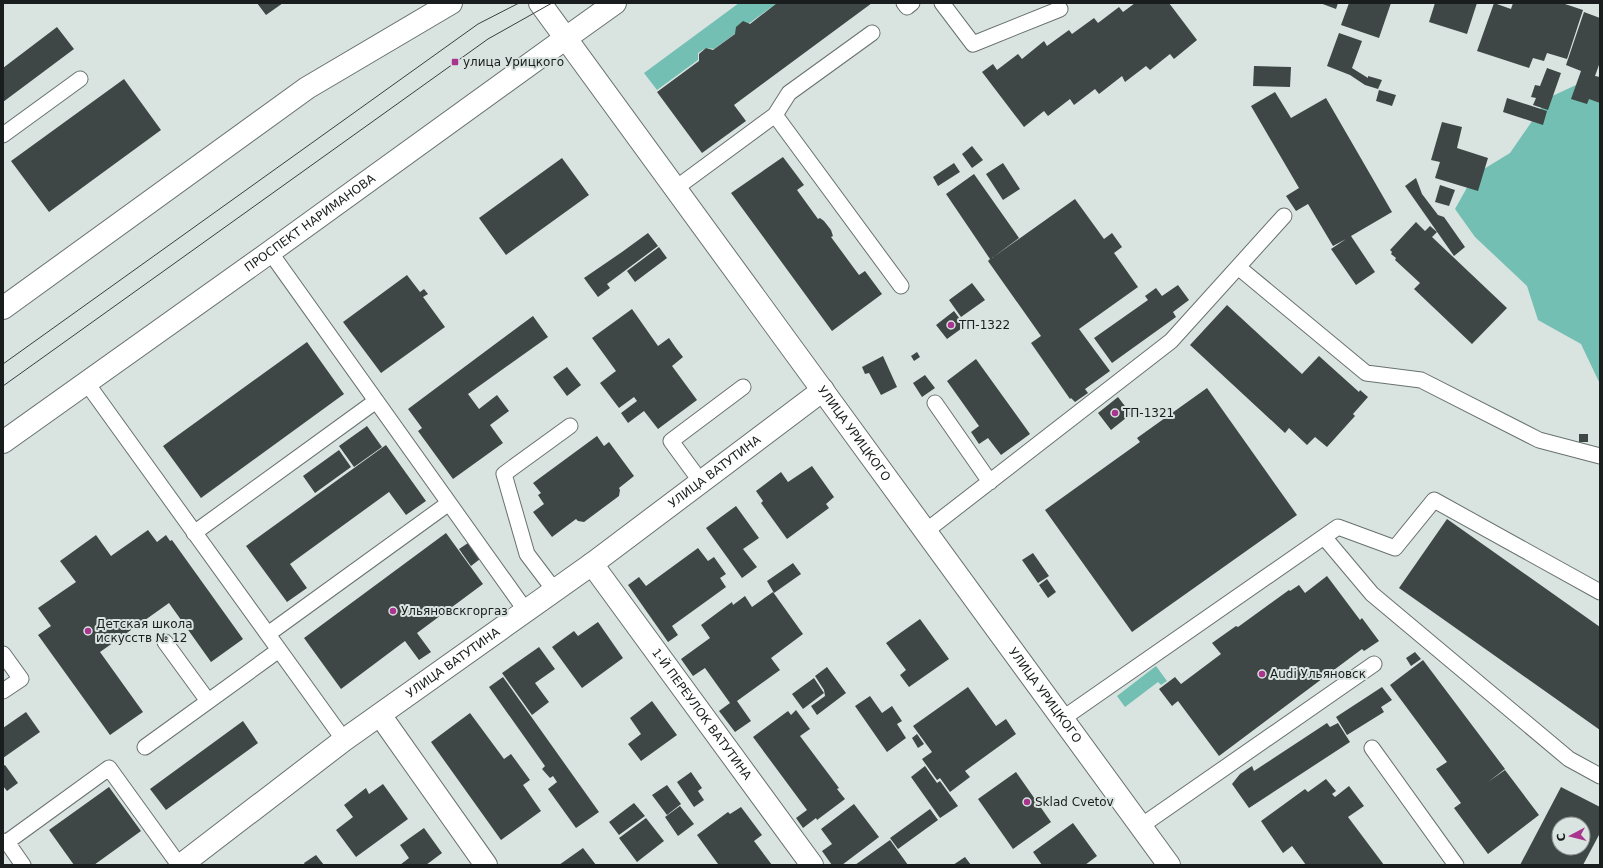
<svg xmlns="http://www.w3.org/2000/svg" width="1603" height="868" font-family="'DejaVu Sans',sans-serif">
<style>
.green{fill:#74bfb3}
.building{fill:#3e4745;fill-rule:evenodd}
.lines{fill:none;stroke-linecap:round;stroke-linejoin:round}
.lane-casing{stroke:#68716f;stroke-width:17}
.street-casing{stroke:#68716f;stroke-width:24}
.secondary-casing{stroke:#68716f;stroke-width:24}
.primary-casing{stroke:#68716f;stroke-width:24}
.lane{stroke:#fff;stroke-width:15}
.street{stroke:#fff;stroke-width:22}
.secondary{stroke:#fff;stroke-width:22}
.primary{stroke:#fff;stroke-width:22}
.tram{stroke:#3a3f3e;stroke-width:1}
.poi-dot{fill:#a9358e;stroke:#d9e4e1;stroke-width:1.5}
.labels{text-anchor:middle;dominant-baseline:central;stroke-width:4;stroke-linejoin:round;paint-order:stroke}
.poi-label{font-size:12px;fill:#1a1d1d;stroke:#d9e4e1;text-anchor:start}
.street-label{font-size:12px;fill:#1a1d1d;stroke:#d9e4e1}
</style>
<rect width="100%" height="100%" fill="#d9e4e1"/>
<path class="green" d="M739,3h38l-63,46 -8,-1 -8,5v7l-41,30 -13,-17z
M1591,78l9,8v298l-19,-40 -43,-24 -11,-34 -52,-49 -20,-28 19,-34 36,-22 38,-55z
M1156,666l11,15 -6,4 -3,-3 -33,25 -8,-11z"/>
<path class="building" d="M257,3h26l-17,12z
M777,3h95l-138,102 12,16 -44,32 -45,-61 42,-31v-7l7,-6 7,2 22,-16 1,-7 7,-6 7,3z
M1135,3h34l28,37 -23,19 -4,-5 -20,16 -4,-4 -21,16 -3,-6 -23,18 -4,-5 -21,16 -4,-6 -22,17 -4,-5 -20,16 -42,-55 11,-8 4,6 21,-16 4,5 22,-18 3,5 22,-16 3,4 22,-16 4,5 21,-16 4,5z
M1320,3h18l-2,6z
M1349,3h42l-12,35 -38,-13z
M1435,3h42l-10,31 -38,-12z
M1494,3l17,6 2,-6h49l21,7 -16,49 -20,-6 -3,8 -11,-3 -4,10 -52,-17z
M1584,12l16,6v44l-5,14 5,1v26l-11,-4 -2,5 -16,-5 10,-28 -15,-6z
M57,27l17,22 -71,53v-34z
M1339,33l23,8 -10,27 16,10v-2l14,4 -4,9 -13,-4 -15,-10 -23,-9z
M1254,66l37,1 -1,20 -37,-1z
M1547,68l14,5 -13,37 -15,-5 3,-7 -5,-1 4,-12 5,1z
M124,79l37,51 -112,82 -38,-51z
M1379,90l17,5 -4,11 -16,-5z
M1275,92l16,26 35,-20 66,114 -41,24 24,36 -19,13 -25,-36 15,-10 -13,7 -25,-42 -12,7 -10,-15 13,-8 -48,-82z
M1507,98l40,13 -4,14 -40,-13z
M1442,122l20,5 -5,21 31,10 -10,33 -43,-13 5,-16 -9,-2z
M972,146l11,14 -11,8 -10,-14z
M783,157l21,28 -7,5 21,29 2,-1 4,3 7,9 2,6 -2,1 28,38 6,-4 17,23 -50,37 -101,-138z
M562,158l27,37 -83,60 -27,-37z
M954,163l6,9 -22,14 -5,-9z
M1003,163l17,26 -17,11 -17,-26z
M974,174l45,64 -27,20 83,-59 29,40 8,-6 10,14 -8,6 24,34 -59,42 31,42 -25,18 3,4 -13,9 -4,-4 -1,1 -39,-56 10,-7 -53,-75 2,-2 -44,-65z
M1416,178l6,16 16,21 6,2 21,30 -11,9 -49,-70z
M1440,185l15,5 -6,16 -14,-4z
M1416,222l9,9 5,-5 7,6 -5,5 75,71 -35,36 -58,-55 6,-6 -25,-23 1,-2 -5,-4 1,-2 -2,-2z
M648,233l10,13 -51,38 3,4 -12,9 -14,-19 38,-26 8,12 -8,-12z
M659,247l8,11 -32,24 -8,-11z
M407,275l13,17 4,-3 4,5 -5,3 22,30 -64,46 -38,-51z
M972,283l13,17 -24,17 -12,-17z
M1178,285l11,15 -16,12 3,5 -64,46 -18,-25 54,-38 -3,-4 11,-8 6,8z
M1227,305l75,69 17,-18 40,36 1,-2 8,7 -15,17 2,2 -28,31 -12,-10 -8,8 -18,-17 -4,5 -95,-88z
M632,309l26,37 11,-8 7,10 7,9 -11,9 25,34 -39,29 -14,-18 -16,12 -7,-10 16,-12 -3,-4 -15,11 -19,-25 16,-12 -24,-33z
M954,311l11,15 -18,13 -11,-14z
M533,316l15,21 -80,57 11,15 18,-14 12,16 -19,14 13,18 -50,36 -35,-48 4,-3 -14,-19z
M307,342l37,52 -143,104 -38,-52z
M917,352l3,5 -6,4 -3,-5z
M883,356l14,31 -16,8 -12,-22 -4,1 -3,-7z
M976,359l54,75 -29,21 -13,-17 -9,6 -8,-12 8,-6 -32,-45z
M567,367l14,18 -14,11 -14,-19z
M925,375l10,13 -13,9 -9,-14z
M1207,388l90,127 -165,117 -87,-122 95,-68 -3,-4z
M1118,397l13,17 -20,16 -13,-17z
M367,426l15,21 -28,20 -15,-21z
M1579,434h9v8h-9z
M597,436l7,10 5,-4 25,34 -15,12 1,2 -1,6 -35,26 -6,-1 -2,-2 -24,18 -19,-25 11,-8 -6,-9 3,-2 -8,-10z
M386,445l40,56 -20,14 -17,-23 -99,72 17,24 -20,14 -41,-56z
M339,450l12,17 -36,26 -12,-17z
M812,466l22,31 -8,7 3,4 -42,31 -26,-36 2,-2 -7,-10 25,-19 7,10z
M736,506l23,32 -16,11 14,18 -15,11 -36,-50z
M1447,519l153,108v103l-201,-142z
M148,530l9,12 9,-7 4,6 2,-1 71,99 -32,23 -42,-59 -69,49 43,60 -33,23 -72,-100 13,-9 -13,-18 38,-26 -16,-21 36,-26 15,21z
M446,533l37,51 -66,49 14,19 -12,8 -14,-19 -64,48 -37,-51z
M468,543l12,16 -9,7 -12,-17z
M698,548l10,13 6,-4 12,17 -6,4 6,9 -54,39 6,9 -10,7 -40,-57 11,-8 7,9z
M1033,553l16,23 -11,7 -16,-23z
M793,563l8,11 -27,19 -7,-12z
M1327,576l33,44 2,-2 17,23 -15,10 -2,-2 -143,107 -41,-55 -6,5 -13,-17 16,-12 6,7 40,-30 -9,-11 24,-17 2,1 51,-37 1,1 9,-6 6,8z
M1047,579l9,13 -8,6 -9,-13z
M773,592l30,42 -32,24 9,12 -43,31 14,20 -16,11 -16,-21 11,-8 -25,-35 -12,8 -12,-17 29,-21 -9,-13 31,-23 1,3 12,-9 7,11z
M920,619l29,40 -40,28 -9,-12 6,-5 -20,-27z
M598,622l25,36 -41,30 -30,-41 22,-16 4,5z
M539,647l16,22 -20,14 14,19 -17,13 -30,-42z
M1415,652l6,7 -10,7 -5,-8z
M1423,660l82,109 -17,13 17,-12 34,45 -51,39 -34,-46 7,-5 -25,-34 11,-7 -57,-77z
M827,667l19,26 -29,22 -6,-9 14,-10 -1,-6 -9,-14z
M503,677l96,135 -23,16 -28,-39 9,-7 -4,-6 -3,2 -8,-9 3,-3 -56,-79z
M814,678l10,15 -21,16 -11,-15z
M968,687l28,39 10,-7 10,15 -51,37 5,6 -20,15 -10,-14 -3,2 -15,-21 10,-7 -19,-26z
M1382,687l10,13 -11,7 3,5 -37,23 -11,-18z
M870,696l12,17 10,-7 10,15 -5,3 9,14 -19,14 -32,-46z
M652,701l25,34 -36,26 -13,-17 13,-10 -11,-16z
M796,710l14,19 -10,7 39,52 -2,1 8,10 -28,21 -1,-2 -13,10 -7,-10 11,-8 -54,-73 35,-26 3,4z
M26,712l14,20 -37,26v-30z
M470,713l34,46 7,-5 19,26 -7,5 18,26 -40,29 -70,-98z
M243,721l15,22 -92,67 -16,-21z
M1327,723l3,4 8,-4 12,19 -101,66 -17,-24 8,-10 12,-8 2,5z
M917,734l7,10 -6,4 -6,-10z
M5,765l13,18 -11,8 -4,-5v-20z
M925,766l12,17 3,-2 18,25 -18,12 -29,-41z
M691,772l11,16 -4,3 6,9 -10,7 -17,-25z
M1016,772l35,50 -38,27 -35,-50z
M1326,779l10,12 -4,3 3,3 14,-11 15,20 -16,11 36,48h-78l-14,-19 -9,7 -22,-32 44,-32 3,3z
M383,784l25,35 -52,38 -20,-27 17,-13 -9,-12 22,-17 3,6z
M667,785l14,19 -14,11 -15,-20z
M109,787l32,44 -47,34h-20l-25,-35z
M1561,787l39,20v26l-17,32h-63zM1559,824h24v24h-24z
M634,803l11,13 -26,19 -10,-13z
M854,804l25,33 -37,28h-10l-10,-14 10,-7 -11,-15z
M680,806l14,18 -16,12 -13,-19z
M741,807l21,28 -8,6 18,24h-55l1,-1 -21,-29 31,-23 2,2z
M930,809l8,11 -40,29 -8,-11z
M646,818l18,23 -27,21 -18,-24z
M1073,823l24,33 -12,9h-43l-9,-13z
M424,828l18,25 -16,12h-26l9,-7 -9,-13z
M890,840l18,25h-53z
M583,848l13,17h-37z
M316,855l8,10h-19l-1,-2z
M965,857l6,8h-18z"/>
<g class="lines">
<g class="lane-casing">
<path id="lane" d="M904,3l3,4 5,-4
M942,3l31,41 87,-35
M775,115l14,-22 83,-60
M3,135l77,-56
M676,188l99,-73 126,171
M270,252l256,359
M1238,267l128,106 55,7 118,60 61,16
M86,382l258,358
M935,403l55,79
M701,482l-30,-41 72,-54
M926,531l245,-190 113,-125
M194,533l182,-132
M1324,537l48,57 197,165 31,17
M555,591l-28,-37 -23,-80 66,-48
M268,634l181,-131
M165,642l43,59
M3,654l18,25 -18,12
M1062,719l276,-192 57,21 39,-48 166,92
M145,747l134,-97
M1372,748l84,117
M1141,826l233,-162
M3,841l4,1 16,23
M7,842l102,-74 70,97"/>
</g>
<g class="street-casing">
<g id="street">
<path id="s1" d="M592,564l220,301"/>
<path d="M380,715l106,150"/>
</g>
</g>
<g class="secondary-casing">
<g id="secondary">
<path d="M566,38l49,-35"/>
<path id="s2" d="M181,865l163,-125 248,-176 231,-174"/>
</g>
</g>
<g class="primary-casing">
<g id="primary">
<path id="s3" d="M540,3l629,862"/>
<path d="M3,308l304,-220 144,-85"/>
<path id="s4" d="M3,442l267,-190 296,-214"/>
</g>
</g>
<use href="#lane" class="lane"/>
<use href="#street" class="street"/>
<use href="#secondary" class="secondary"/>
<use href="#primary" class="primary"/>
<path class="tram" d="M3,364l475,-340 41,-21
M3,386l485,-347 64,-36"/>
</g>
<g class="poi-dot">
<rect x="451" y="58" width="8" height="8" rx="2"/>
<circle cx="951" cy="325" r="4"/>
<circle cx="1115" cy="413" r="4"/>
<circle cx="393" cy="611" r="4"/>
<circle cx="88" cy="631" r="4"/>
<circle cx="1262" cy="674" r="4"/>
<circle cx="1027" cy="802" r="4"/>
</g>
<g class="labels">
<g class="poi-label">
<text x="463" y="62">улица Урицкого</text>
<text x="959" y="325">ТП-1322</text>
<text x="1123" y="413">ТП-1321</text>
<text x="401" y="611">Ульяновскгоргаз</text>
<text x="96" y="624">Детская школа<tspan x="96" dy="14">искусств № 12</tspan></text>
<text x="1270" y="674">Audi Ульяновск</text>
<text x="1035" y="802">Sklad Cvetov</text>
</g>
<g class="street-label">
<text stroke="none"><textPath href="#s4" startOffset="377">ПРОСПЕКТ НАРИМАНОВА</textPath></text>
<text stroke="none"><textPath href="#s3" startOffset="533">УЛИЦА УРИЦКОГО</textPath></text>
<text stroke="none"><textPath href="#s2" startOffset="663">УЛИЦА ВАТУТИНА</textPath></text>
<text stroke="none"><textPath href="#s2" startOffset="339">УЛИЦА ВАТУТИНА</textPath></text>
<text stroke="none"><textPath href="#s3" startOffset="857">УЛИЦА УРИЦКОГО</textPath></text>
<text stroke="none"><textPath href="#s1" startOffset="186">1-Й ПЕРЕУЛОК ВАТУТИНА</textPath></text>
</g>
</g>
<rect width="1603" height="868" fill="none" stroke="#1a1d1d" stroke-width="8"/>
<g transform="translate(1571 836) rotate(263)"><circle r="19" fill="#d9e4e1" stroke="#8d9493"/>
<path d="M0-3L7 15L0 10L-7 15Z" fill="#a9358e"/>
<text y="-6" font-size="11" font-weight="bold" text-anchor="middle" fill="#1a1d1d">С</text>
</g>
</svg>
